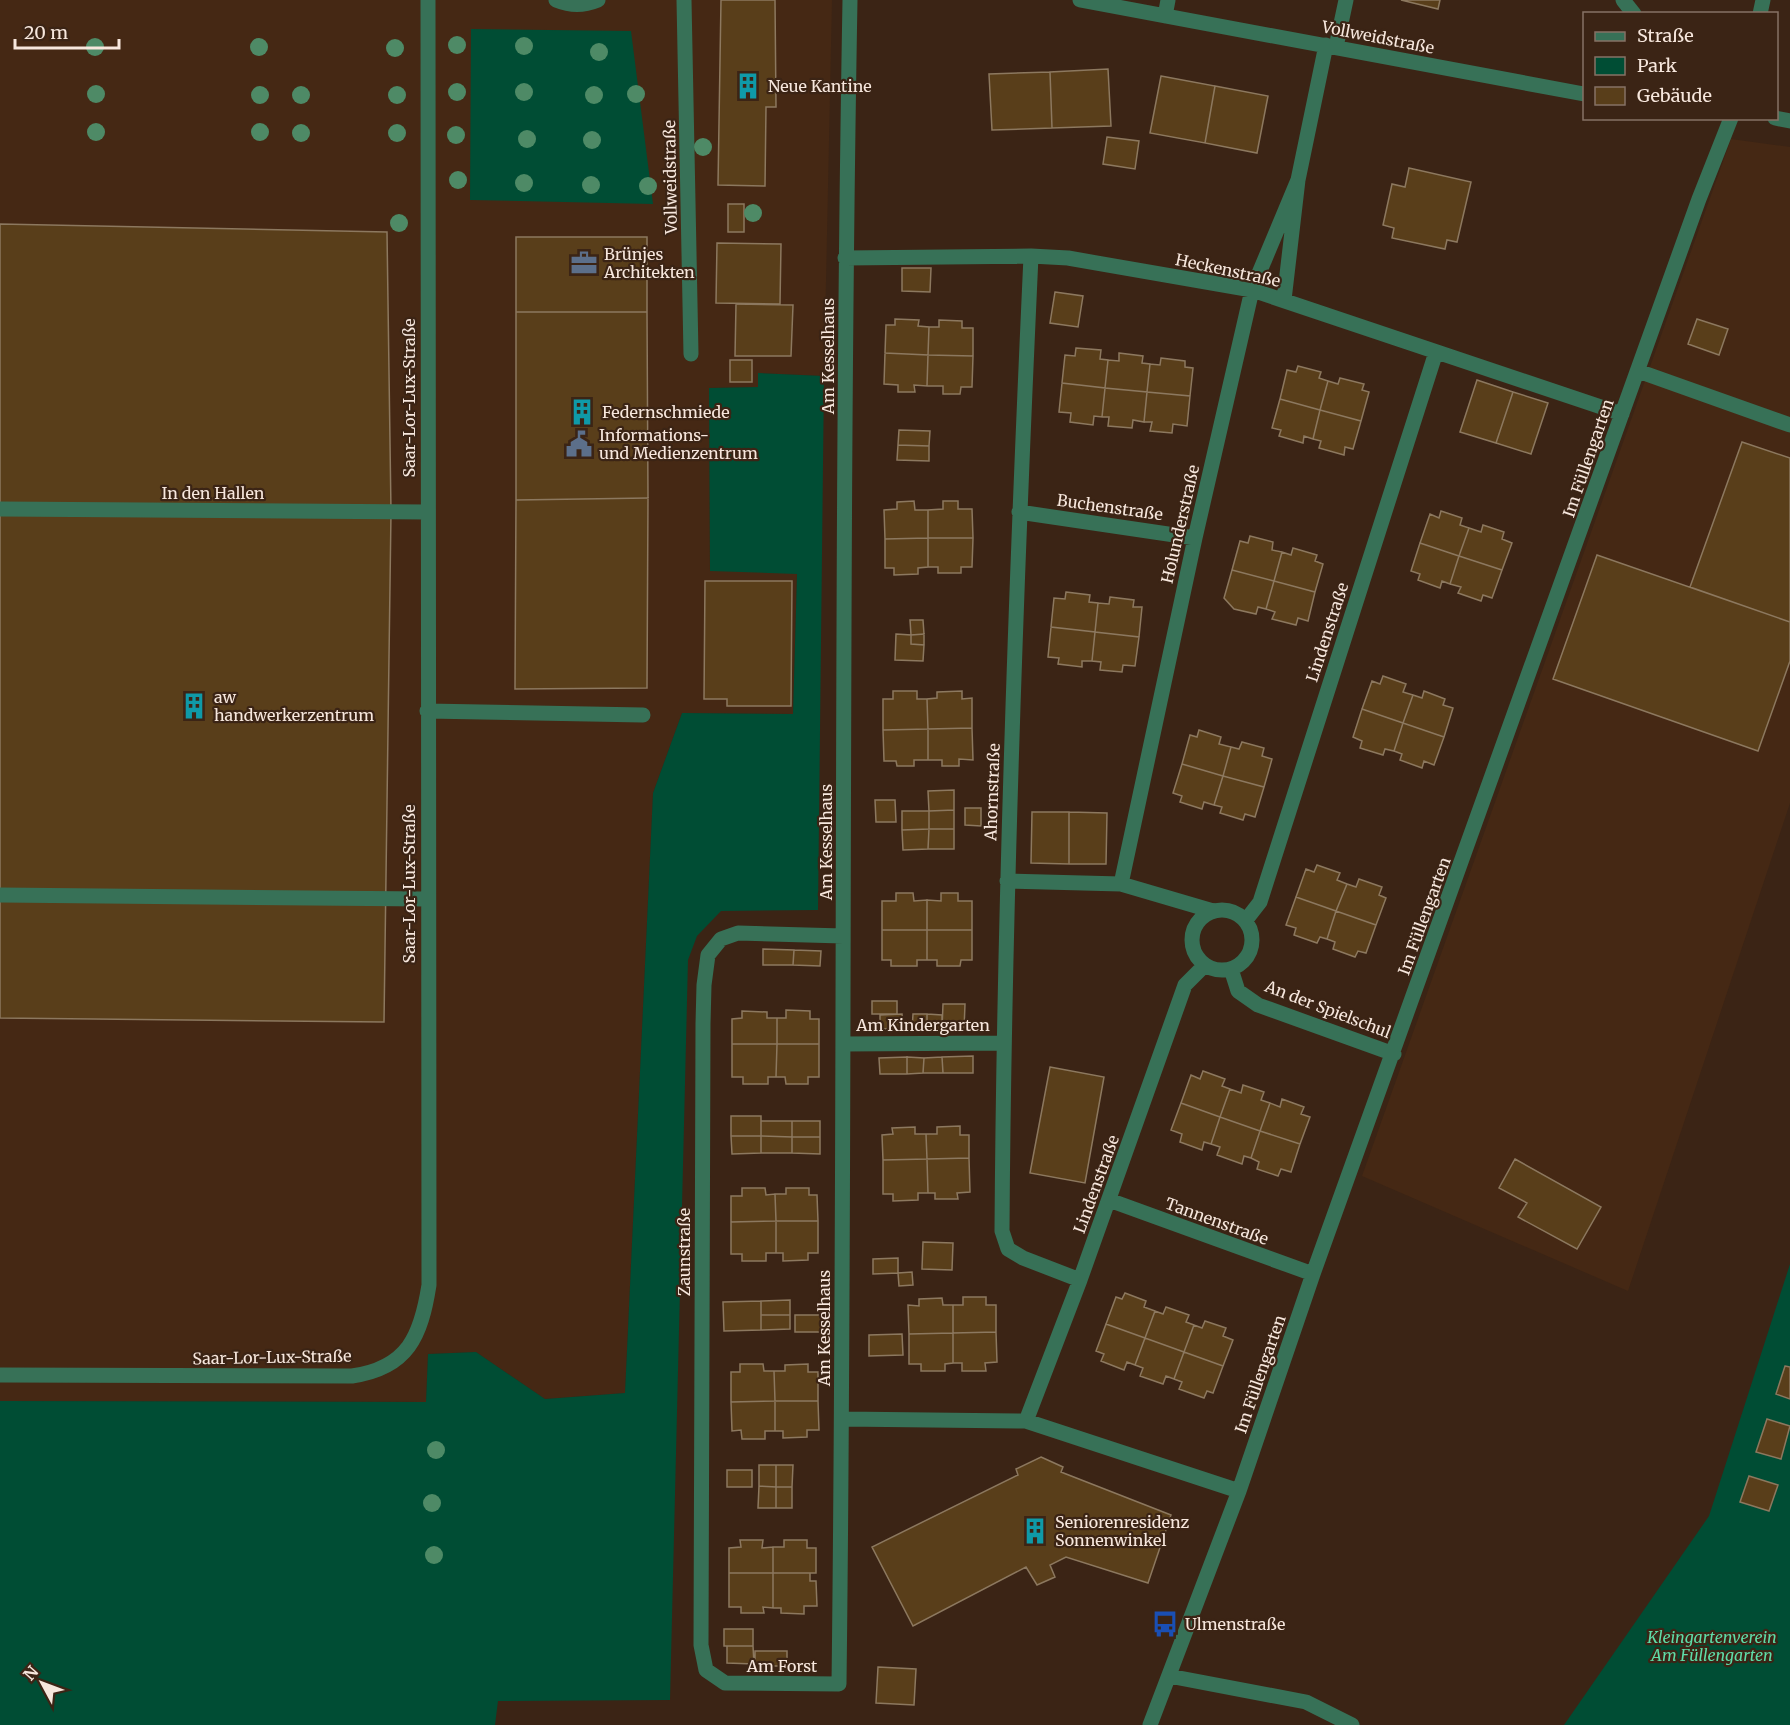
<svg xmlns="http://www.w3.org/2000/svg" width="1790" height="1725" font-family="Merriweather,serif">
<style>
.built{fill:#452814}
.green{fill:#004d34}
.building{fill:#593e1a;stroke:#8c785f;stroke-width:1.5}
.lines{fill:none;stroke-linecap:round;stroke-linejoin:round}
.minor{stroke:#377157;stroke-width:15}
.tree{fill:#4e8a66}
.labels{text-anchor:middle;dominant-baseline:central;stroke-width:4.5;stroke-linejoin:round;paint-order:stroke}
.street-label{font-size:16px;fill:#f7e7dd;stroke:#3b2415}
.poi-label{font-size:16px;fill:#f7e7dd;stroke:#3b2415;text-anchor:start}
.park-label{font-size:16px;font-style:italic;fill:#5edda8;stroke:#3b2415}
</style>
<rect width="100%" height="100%" fill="#3b2415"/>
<path class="built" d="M0,0h832l-8,376 -65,-3 -1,14 -49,1 1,182 87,3 -4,141 -111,-1 -29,80 -28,600 -80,6 -69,-47 -48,2 -2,48 -426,-1z
M1731,139l59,8v656l-162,488 -266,-115z"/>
<path class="green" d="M471,29l160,2 22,173 -183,-4z
M758,373l66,3 -6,534 -97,1 -24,25 -9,24 -18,740 -172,1 -3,24h-495v-324l426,1 2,-48 48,-2 69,47 80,-6 28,-600 29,-80 111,1 4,-140 -87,-3 -1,-183 49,-1z
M1790,1264v461h-226l145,-209z"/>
<path class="building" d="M721,0h54l1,107h-10l-1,79 -47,-1z
M1401,0h39l-2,9z
M1108,69l3,57 -59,2 -2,-56z
M1050,72l2,56 -60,2 -3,-56z
M1161,76l54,10 -10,57 -55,-10z
M1215,86l53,10 -11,57 -52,-10z
M1107,137l32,4 -4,28 -32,-5z
M1409,168l62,14 -14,60 -10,-2 -2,9 -53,-11 2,-10 -11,-3 9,-41 13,3z
M728,204h16v28h-16z
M0,224l387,8 4,280 -7,510 -384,-4z
M516,237h131v75h-131z
M717,243l64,1 -1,60 -64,-1z
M902,268h29l-1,24 -28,-1z
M1055,292l28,4 -5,31 -28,-4z
M736,304l57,1 -2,51h-56z
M516,312h131l1,186 -132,2z
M895,319l24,1 -1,6 11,1 -1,28 -43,-2 1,-28h9z
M1697,319l31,10 -9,26 -31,-11z
M939,320l23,1v7h11v28l-45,-1 1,-28h10z
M1076,348l25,2 -1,9 8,1 -3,28 -43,-5 3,-28 10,1z
M885,353l43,2 -1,31 -13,-1 1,7h-17v-7l-14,-1z
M1119,353l24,3 -1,7 8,1 -3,28 -42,-4 3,-28 11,1z
M928,355l45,1 -1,31h-11l-1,7h-17v-8h-16z
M1161,358l24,3v6l8,1 -3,28 -43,-4 3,-28 10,1z
M730,360h22v22h-22z
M1298,366l23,6 -2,6 9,3 -8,29 -40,-11 7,-29 9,2z
M1340,378l24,6 -2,6 7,2 -8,29 -41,-11 8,-29 10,3z
M1477,380l36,12 -17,51 -36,-11z
M1062,383l43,5 -3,29 -8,-1 -1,9 -23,-3 1,-9 -12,-1z
M1105,388l42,4 -3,30 -11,-2 -1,8 -24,-2 1,-9h-7z
M1147,392l43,4 -3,30 -14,-2 -1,9 -22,-2 2,-9h-8z
M1513,392l35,11 -17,51 -35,-11z
M1280,399l40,11 -7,29 -9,-3 -1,7 -24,-7 2,-6 -9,-2z
M1320,410l41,11 -8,28 -8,-2 -1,8 -25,-7 2,-7 -8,-2z
M899,430l31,1 -1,15 -31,-1z
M1742,442l48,16v164l-100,-35z
M898,445l31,1v15l-32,-1z
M648,498l-1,190 -132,1 1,-189z
M914,501l1,9h13v28l-43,1 -1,-29 13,-1v-7z
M943,501h15v8h14l1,29h-45v-28l15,-1z
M1441,511l21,7 -2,7 9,3 -10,28 -39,-13 10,-29 9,4z
M1483,525l21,7 -2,7 10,4 -10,27 -43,-14 10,-28 12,4z
M1250,536l23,6 -1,8 10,2 -8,29 -42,-11 8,-29 8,2z
M928,538v29l-10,1v6l-24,1v-7h-9v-29z
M928,538h45l-1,29h-11v6h-23v-6h-10z
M1420,543l39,13 -9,28 -8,-3 -2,7 -22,-8 2,-6 -9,-3z
M1293,548l24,7 -2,6 8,3 -8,28 -41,-11 8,-29 9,3z
M1597,555l193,67v39l-32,90 -205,-72z
M1459,556l43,14 -10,28 -9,-3 -2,6 -23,-8 3,-6 -11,-3z
M1232,570l42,11 -8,28 -8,-2 -2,7 -22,-5 -10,-11z
M705,581h87l-1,125h-64v-7h-23z
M1274,581l41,11 -7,29 -10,-3 -2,7 -24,-6 3,-7 -9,-3z
M1066,592l24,3 -1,7 9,1 -3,29 -44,-5 3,-29 11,1z
M1110,597l24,3 -1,7h9l-3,30 -44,-5 3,-29 11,1z
M910,620h13l1,14 -13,1z
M1051,627l44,5 -3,29h-10v6l-24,-3 1,-6 -11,-1z
M1095,632l44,5 -4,29 -12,-1 -1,7 -22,-2 1,-8 -9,-1z
M896,634l15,1v9l13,1 -1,16 -28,-1z
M924,634v11l-13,-1v-9z
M1383,676l23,8 -3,8 10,3 -10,28 -41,-14 10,-28 8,3z
M893,691h24v8h10l1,30 -45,1v-31h10z
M962,691v8l10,-1v30l-44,1 -1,-30 10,-1v-6z
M1424,691l21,8 -2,6 10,3 -9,29 -41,-14 10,-28 9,3z
M1362,709l41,14 -9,28 -9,-2 -2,6 -23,-7 2,-7 -9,-4z
M1403,723l41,14 -10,28 -10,-4 -2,7 -22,-8 2,-6 -8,-3z
M972,728l1,32 -14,-1v7h-17v-6h-14v-31z
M928,729v31h-14v6h-17l-1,-5h-12l-1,-31z
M1199,730l22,7 -2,7 12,3 -8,29 -41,-12 8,-29 7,2z
M1242,742l22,6 -2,8 10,3 -8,28 -41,-11 8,-29 8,2z
M1182,764l41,12 -9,29 -10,-3 -2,7 -22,-7 2,-6 -9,-3z
M1223,776l41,11 -9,30 -10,-3 -2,6 -23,-7 2,-6 -8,-2z
M954,790v20l-25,1 -1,-20z
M875,800h20l1,22h-20z
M965,808h16v18l-16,-1z
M954,810v19h-25v-18z
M902,811h27v18l-27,1z
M1032,812h37v52l-38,-1z
M1069,812l38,1 -1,51h-37z
M929,829l-1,20 -25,1 -1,-20z
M929,829h25v20h-26z
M1317,865l23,8 -3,7 10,4 -11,27 -40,-14 10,-28 8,3z
M1359,879l23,8 -3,8 7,3 -10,27 -40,-14 11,-27 9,3z
M896,893h17l1,8 13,-1v30h-45v-29h14z
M941,893h17v8h14v29h-45v-30l14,1z
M1296,897l40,14 -9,28 -7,-2 -3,6 -23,-8 2,-7 -10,-3z
M1336,911l40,14 -10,28 -8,-2 -3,6 -22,-8 2,-7 -8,-3z
M882,930h45v30h-10v6h-26v-6h-9z
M927,930h45v30h-11l-1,6h-23v-6h-10z
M763,949l31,1 -1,15h-30z
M794,950l27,1 -1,15 -27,-1z
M872,1001h25v13h-25z
M943,1004h22l-1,26 -22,-1z
M786,1010l24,1v8h9v25h-42v-26h9z
M742,1011l25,1v6h10v26h-45v-25l10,-1z
M902,1014l1,14 -23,1v-14z
M913,1014h14v16h-15z
M927,1014l15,1v14l-15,1z
M732,1044h45l-1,33h-8v7h-25v-7h-11z
M777,1044h42v33h-11v7h-22l-1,-7h-9z
M973,1056v17h-30l-1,-16z
M907,1057v17h-27l-1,-16z
M907,1057l17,1 -1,15 -16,1z
M942,1057l1,16h-20l1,-15z
M1050,1067l54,10 -19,106 -55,-10z
M1203,1071l22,8 -3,7 8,3 -10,28 -39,-14 10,-28 9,4z
M1243,1085l21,7 -3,8 9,3 -10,28 -40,-14 10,-28 11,4z
M1282,1099l22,8 -3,7 9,3 -10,27 -40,-13 10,-28 10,4z
M1181,1103l39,14 -9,27 -7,-2 -2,8 -22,-8 2,-8 -11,-4z
M731,1116h30v20h-30z
M1220,1117l40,14 -9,27 -7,-2 -2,8 -25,-9 3,-8 -9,-3z
M761,1121h31v16l-31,-1z
M792,1121h28v16h-28z
M960,1126v9h9v23l-42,1 -1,-25h11v-7z
M915,1127v7h11l1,25 -44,1 -1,-25 11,-1 -1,-6z
M1260,1131l40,13 -9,28 -10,-3 -3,7 -21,-7 2,-7 -8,-4z
M731,1136h30v17l-29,1z
M761,1136l31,1v16h-31z
M792,1137h28v17l-28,-1z
M969,1158l1,34 -13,1 1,6h-23v-6h-7l-1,-34z
M927,1159l1,34h-10v7l-25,1v-7h-10v-34z
M1515,1159l86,48 -24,42 -59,-32 9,-14 -28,-15z
M742,1188h23l1,7 9,-1 1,27 -45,1v-26h11z
M786,1188h23v7h8l1,26h-42l-1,-27h11z
M776,1221v32h-10v8h-24v-7h-11v-32z
M776,1221h42v32h-10v7l-25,1v-8h-7z
M923,1242l30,1 -1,27 -30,-1z
M898,1258v15l-25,1v-15z
M912,1272l1,13 -14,1 -1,-13z
M1125,1293l21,8 -2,6 11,4 -10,27 -39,-14 10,-27 6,2z
M963,1297h23v8h10v27l-43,1v-28h10z
M942,1298l1,7h10v28l-44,1 -1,-29 11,1v-7z
M790,1300v15h-29v-14z
M761,1301v29l-37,1 -1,-29z
M1166,1307l23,8 -3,7 8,3 -10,27 -39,-14 10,-27 8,3z
M761,1315h29v14l-29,1z
M795,1315h29v17h-29z
M1205,1321l21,7 -3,8 10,4 -10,26 -39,-14 10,-27 8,3z
M1106,1324l39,14 -10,27 -8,-3 -3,8 -23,-9 3,-7 -8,-3z
M996,1332l1,30 -12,1 1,8h-24v-8h-9v-30z
M953,1333v30l-8,1v7h-24v-7h-12v-30z
M902,1334l1,21 -34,1v-21z
M1145,1338l39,14 -10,27 -8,-3 -3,8 -23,-8 3,-8 -8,-3z
M1184,1352l39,14 -10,27 -6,-2 -3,7 -25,-9 3,-7 -8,-3z
M740,1364h23l1,7h10l1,30 -44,1v-30h9z
M808,1364v8h10v29h-43l-1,-30h11v-6z
M1785,1366l5,1v32l-14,-5z
M775,1401v30h-10v8h-23l-1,-9 -9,1 -1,-29z
M775,1401h43l1,29h-12v7l-24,1v-7h-8z
M1767,1419l23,7 -9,33 -25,-7z
M1041,1457l22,10 -2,5 110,43 -23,68 -82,-26 -16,8 5,12 -18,8 -11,-18 -113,59 -41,-79 146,-72 -2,-6z
M759,1465h17v22l-17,-1z
M776,1465h17l-1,22h-16z
M727,1470h25v17h-25z
M1749,1476l29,9 -9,26 -29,-9z
M759,1486l17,1v21h-18z
M776,1487h16v21h-16z
M740,1540h23l-1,8 11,-1v26h-44v-25l12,-1z
M784,1540h23v8h9v25h-43v-26h11z
M729,1573h44v35l-10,-1 1,6h-23v-6h-12z
M773,1573h37v8h6l1,25h-13v8l-23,-1v-5h-8z
M724,1629h29v17h-29z
M727,1646h26l1,18 -27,-1z
M755,1651h32v15h-32z
M878,1667l38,2 -2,36 -38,-2z"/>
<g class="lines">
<path class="minor" d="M556,0c15,6 27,6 42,0
M684,0l7,354
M1080,0l504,94
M1623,0l11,14
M1760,14l3,-14
M1165,16l3,-16
M1336,47l10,-47
M1775,118l15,3
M1031,256c-15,325 -27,650 -29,975l6,18 15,9 57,22
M845,258l186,-2 37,2 184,32 370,124
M1284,300l14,-120 28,-135
M1638,371l152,54
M0,509l427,3
M1019,512l176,26
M427,711l216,4
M1007,881l114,3 92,27
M1121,884l74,-346 57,-248 46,-110
M0,895l426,4
M1192 940a30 30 0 1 1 60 0a30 30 0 1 1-60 0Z
M1246,920l14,-18 176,-550
M843,936l-105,-3 -17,6 -13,16 -4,30 -1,39 -2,621 5,25 19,13 114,1c7,-561 1,-1123 11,-1684
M1231,969l7,22 20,14 136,49
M844,1044l159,-1
M1109,1200l204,74
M0,1375l352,1c56,-8 69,-40 77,-91l-1,-1285
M843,1419l183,2 213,70
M1026,1421l54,-141 105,-295 20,-20
M1169,1676l137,26 46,23
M1150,1725l89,-234 74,-217 386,-1075 32,-81"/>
</g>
<g class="tree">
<circle cx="457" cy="45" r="9"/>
<circle cx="524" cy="46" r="9"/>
<circle cx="95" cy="47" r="9"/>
<circle cx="259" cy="47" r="9"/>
<circle cx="395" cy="48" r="9"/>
<circle cx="599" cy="52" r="9"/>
<circle cx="457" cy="92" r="9"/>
<circle cx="524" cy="92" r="9"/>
<circle cx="96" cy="94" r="9"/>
<circle cx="636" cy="94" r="9"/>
<circle cx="260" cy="95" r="9"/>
<circle cx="301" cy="95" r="9"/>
<circle cx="397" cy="95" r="9"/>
<circle cx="594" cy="95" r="9"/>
<circle cx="96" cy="132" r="9"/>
<circle cx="260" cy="132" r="9"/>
<circle cx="301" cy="133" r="9"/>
<circle cx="397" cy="133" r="9"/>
<circle cx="456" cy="135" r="9"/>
<circle cx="527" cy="139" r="9"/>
<circle cx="592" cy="140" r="9"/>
<circle cx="703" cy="147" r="9"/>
<circle cx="458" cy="180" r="9"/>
<circle cx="524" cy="183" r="9"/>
<circle cx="591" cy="185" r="9"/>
<circle cx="648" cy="186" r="9"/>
<circle cx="753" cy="213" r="9"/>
<circle cx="399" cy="223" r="9"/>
<circle cx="436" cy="1450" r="9"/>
<circle cx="432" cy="1503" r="9"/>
<circle cx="434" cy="1555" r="9"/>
</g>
<defs>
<g id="building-bare" transform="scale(2.07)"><path d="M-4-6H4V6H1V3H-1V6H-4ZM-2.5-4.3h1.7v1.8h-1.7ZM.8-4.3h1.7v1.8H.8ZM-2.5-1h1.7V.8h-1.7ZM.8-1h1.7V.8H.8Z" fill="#0f9aa8" stroke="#3b2415" stroke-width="2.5" paint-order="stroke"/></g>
<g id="office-bare" transform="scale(2.07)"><path d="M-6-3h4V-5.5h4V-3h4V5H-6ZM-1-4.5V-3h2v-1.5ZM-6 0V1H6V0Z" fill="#5c6f8a" stroke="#3b2415" stroke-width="2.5" paint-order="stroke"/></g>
<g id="civic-bare" transform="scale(2.07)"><path d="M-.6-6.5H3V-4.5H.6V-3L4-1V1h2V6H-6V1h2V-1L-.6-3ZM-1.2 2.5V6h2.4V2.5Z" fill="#5c6f8a" stroke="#3b2415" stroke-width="2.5" paint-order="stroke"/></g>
<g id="bus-bare" transform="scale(2.07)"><path d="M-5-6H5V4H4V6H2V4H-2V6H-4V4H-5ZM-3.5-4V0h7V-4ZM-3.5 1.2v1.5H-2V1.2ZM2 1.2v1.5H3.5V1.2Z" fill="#1a4fb4" stroke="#3b2415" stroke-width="2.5" paint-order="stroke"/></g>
</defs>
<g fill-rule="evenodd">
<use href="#building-bare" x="748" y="86"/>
<use href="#office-bare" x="584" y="263"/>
<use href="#building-bare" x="582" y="412"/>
<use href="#civic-bare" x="579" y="444"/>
<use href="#building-bare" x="194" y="706"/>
<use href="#building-bare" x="1035" y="1531"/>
<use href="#bus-bare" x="1165" y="1624"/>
</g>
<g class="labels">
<g class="street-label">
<text transform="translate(1378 37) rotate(11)">Vollweidstraße</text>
<text transform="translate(670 177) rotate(-91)">Vollweidstraße</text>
<text transform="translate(1228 270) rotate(12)">Heckenstraße</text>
<text transform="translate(828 356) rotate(-90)">Am Kesselhaus</text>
<text transform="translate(409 398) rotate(-90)">Saar-Lor-Lux-Straße</text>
<text transform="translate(1588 458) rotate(-71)">Im Füllengarten</text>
<text x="213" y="493">In den Hallen</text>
<text transform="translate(1110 507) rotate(8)">Buchenstraße</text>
<text transform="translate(1180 524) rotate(-77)">Holunderstraße</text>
<text transform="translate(1327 632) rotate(-72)">Lindenstraße</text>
<text transform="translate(992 792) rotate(-88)">Ahornstraße</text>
<text transform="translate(826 842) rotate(-90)">Am Kesselhaus</text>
<text transform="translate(409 884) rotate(-90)">Saar-Lor-Lux-Straße</text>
<text transform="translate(1424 916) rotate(-70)">Im Füllengarten</text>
<text transform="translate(1328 1009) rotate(21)">An der Spielschul</text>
<text x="923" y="1025">Am Kindergarten</text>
<text transform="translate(1096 1184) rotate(-70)">Lindenstraße</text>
<text transform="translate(1217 1221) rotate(20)">Tannenstraße</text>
<text transform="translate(684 1252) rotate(-90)">Zaunstraße</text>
<text transform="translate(824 1328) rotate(-90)">Am Kesselhaus</text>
<text transform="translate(272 1357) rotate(-1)">Saar-Lor-Lux-Straße</text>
<text transform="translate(1260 1374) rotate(-71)">Im Füllengarten</text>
<text x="782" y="1666">Am Forst</text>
</g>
<g class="poi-label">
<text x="768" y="86">Neue Kantine</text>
<text x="604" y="254">Brünjes<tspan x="604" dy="18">Architekten</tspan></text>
<text x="602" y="412">Federnschmiede</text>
<text x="599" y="435">Informations-<tspan x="599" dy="18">und Medienzentrum</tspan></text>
<text x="214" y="697">aw<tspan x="214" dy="18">handwerkerzentrum</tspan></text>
<text x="1055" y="1522">Seniorenresidenz<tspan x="1055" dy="18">Sonnenwinkel</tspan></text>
<text x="1185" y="1624">Ulmenstraße</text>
</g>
<g class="park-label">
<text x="1712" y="1637">Kleingartenverein<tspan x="1712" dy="18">Am Füllengarten</tspan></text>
</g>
</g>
<rect x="1583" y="12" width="195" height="108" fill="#3b2415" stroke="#867265" stroke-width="1.5"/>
<rect x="1595" y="32" width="30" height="9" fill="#377157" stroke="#867265" stroke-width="1.5"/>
<text x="1637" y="42" font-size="18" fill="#f7e7dd">Straße</text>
<rect x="1595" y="57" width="30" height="18" fill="#004d34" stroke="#867265" stroke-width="1.5"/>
<text x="1637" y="72" font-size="18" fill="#f7e7dd">Park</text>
<rect x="1595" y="87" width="30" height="18" fill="#593e1a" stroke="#867265" stroke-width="1.5"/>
<text x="1637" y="102" font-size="18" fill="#f7e7dd">Gebäude</text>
<g transform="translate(42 1683) rotate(311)" stroke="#3b2415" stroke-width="4.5" paint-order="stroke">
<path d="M0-4.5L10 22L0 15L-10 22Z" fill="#f7e7dd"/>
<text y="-9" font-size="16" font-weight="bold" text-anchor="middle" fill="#f7e7dd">N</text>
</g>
<path d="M15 39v9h104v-9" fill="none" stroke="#f7e7dd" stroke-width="3"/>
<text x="24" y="39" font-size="18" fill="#f7e7dd" stroke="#3b2415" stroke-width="4.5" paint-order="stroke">20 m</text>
</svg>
